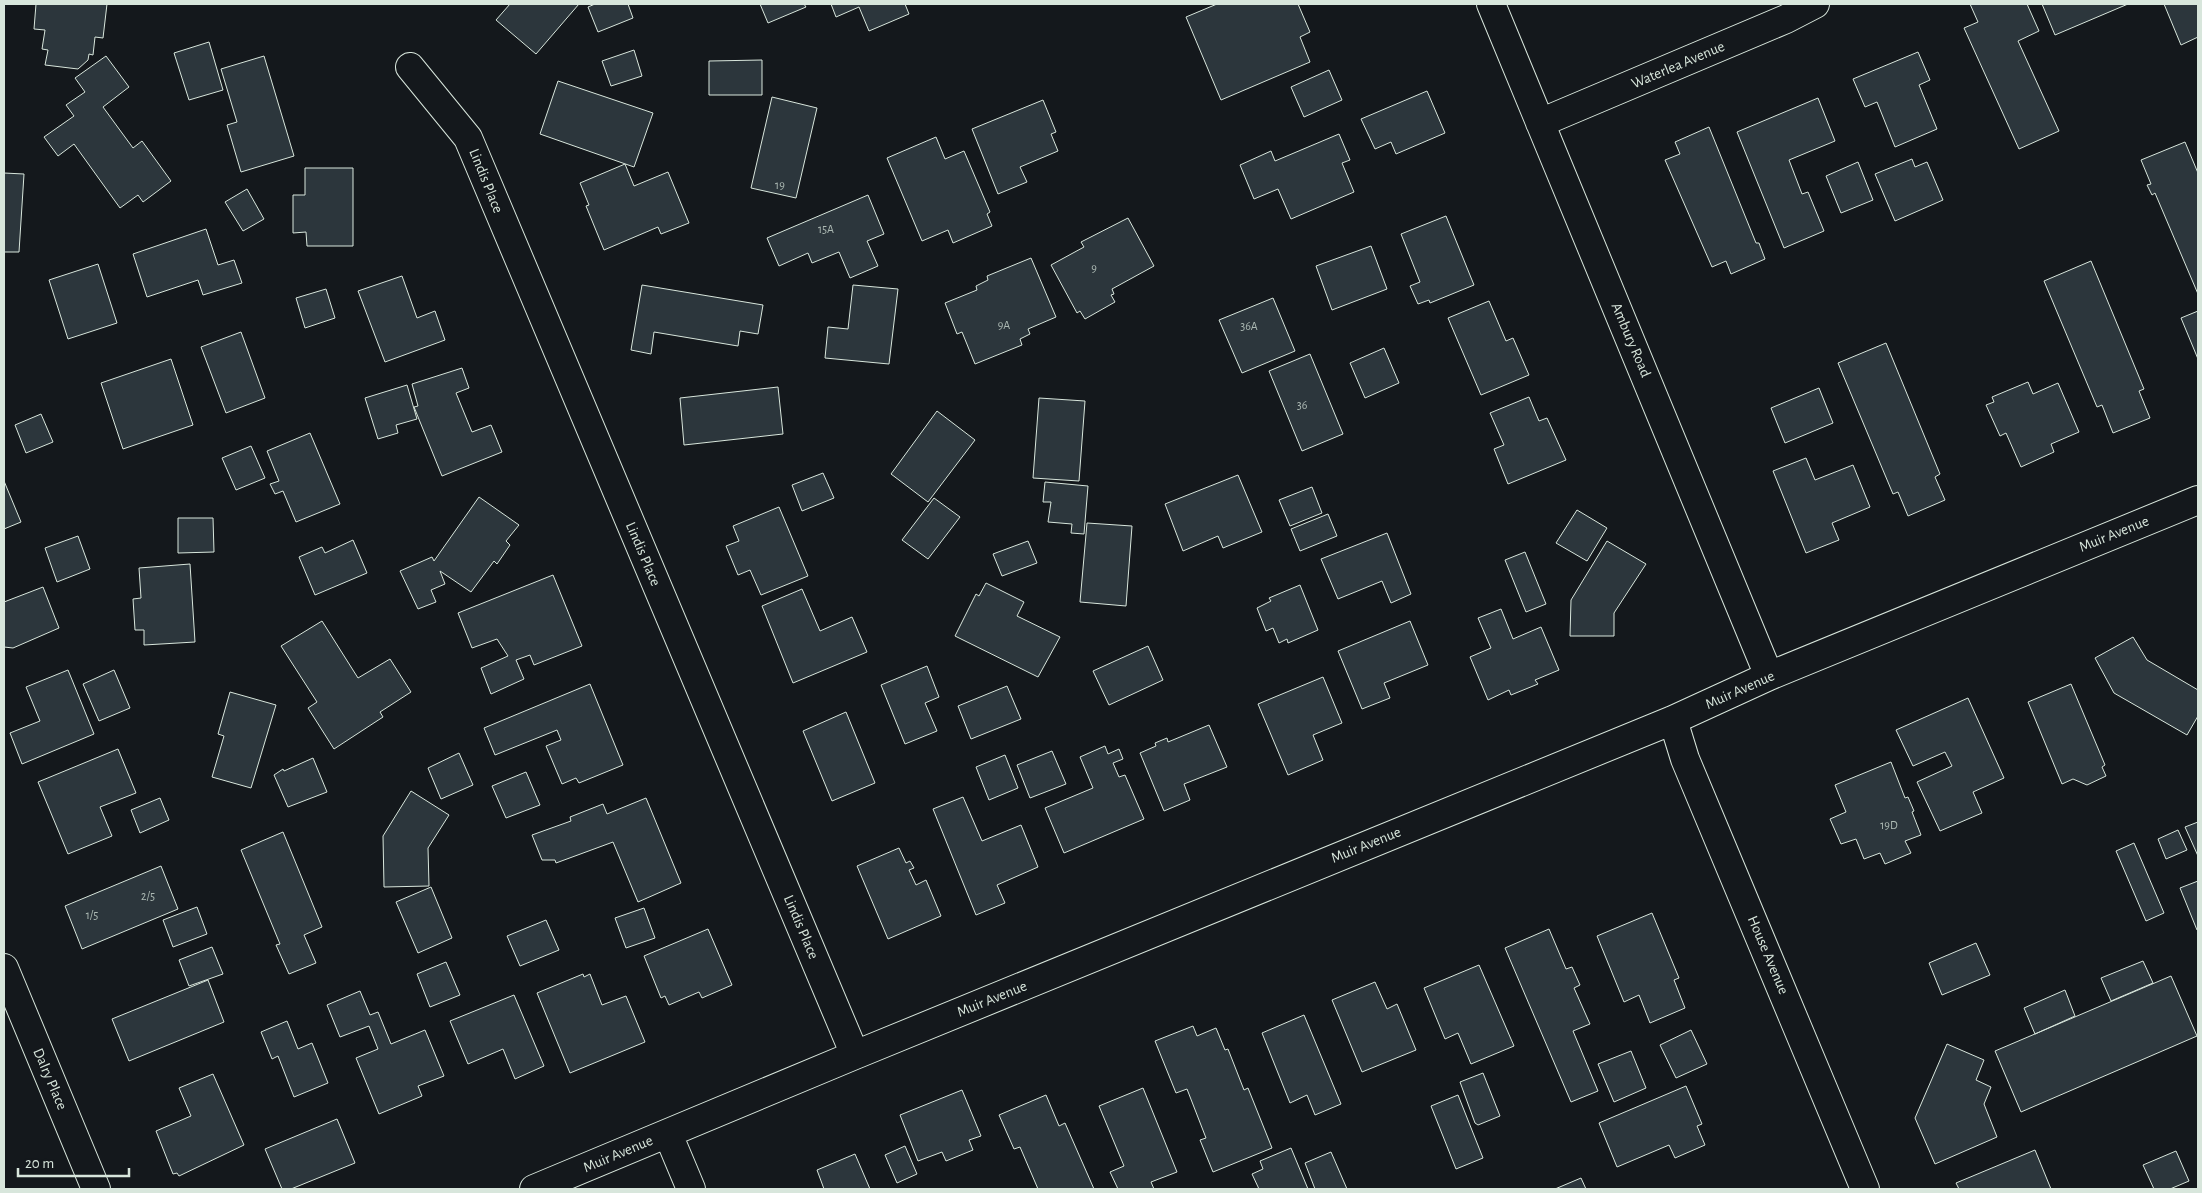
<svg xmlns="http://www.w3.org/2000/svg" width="2202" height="1193" font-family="'Alegreya Sans',sans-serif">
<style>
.building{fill:#2c363c;stroke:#d8e6dc}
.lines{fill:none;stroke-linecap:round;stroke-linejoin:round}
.street-casing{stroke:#d8e6dc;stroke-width:30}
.street{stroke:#14181c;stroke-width:28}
.labels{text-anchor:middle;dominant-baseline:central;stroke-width:4;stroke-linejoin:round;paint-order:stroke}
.number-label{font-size:12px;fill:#adbab4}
.street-label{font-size:15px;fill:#d8e6dc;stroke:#14181c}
</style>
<rect width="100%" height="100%" fill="#14181c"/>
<path class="building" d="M36,4h71l-4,34 -8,-1 -2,18 -4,-1 -1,6 -10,9 -33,-4 3,-15 -6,-1 3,-19 -11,-1z
M510,4h69l-43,50 -40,-34z
M595,4h33l5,14 -35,14 -10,-25z
M760,4h44l2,3 -38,16z
M831,4h74l4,10 -40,17 -10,-24 -23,10z
M1217,4h81l12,28 -10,5 10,25 -89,38 -35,-83z
M1970,4h57l12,27 -21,10 41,90 -40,18 -55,-121 14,-6z
M2042,4h86l-73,31z
M2164,4h34v33l-17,8z
M209,42l14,48 -34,10 -15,-47z
M634,50l8,26 -31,10 -9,-25z
M1918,52l12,28 -11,5 18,44 -42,18 -18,-45 -12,5 -12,-28z
M106,56l23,31 -26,20 30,41 9,-7 29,40 -28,21 -5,-7 -18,13 -46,-64 -16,12 -14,-19 30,-21 -8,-11 19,-13 -10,-14z
M264,56l30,100 -53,16 -14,-47 10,-3 -16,-53z
M762,60v35h-53v-34z
M1329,70l13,30 -38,17 -13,-30z
M558,81l95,32 -19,54 -94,-33z
M1427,91l18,42 -49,21 -5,-12 -16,7 -14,-30z
M772,97l45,11 -21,90 -45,-10z
M1818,98l17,43 -46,19 13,34 6,-2 16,39 -40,17 -47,-116z
M1043,100l13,32 -5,2 7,17 -38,16 7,15 -29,12 -26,-65z
M1709,127l47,116h3l6,16 -34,15 -5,-13 -14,6 -47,-107 15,-6 -5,-12z
M1339,134l11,26 -8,3 12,29 -63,27 -13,-30 -24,10 -14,-34 31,-14 4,10z
M936,137l9,22 19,-8 26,61 -3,2 5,12 -39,17 -5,-13 -26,11 -35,-83z
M2185,142l13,31v121l-43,-101 -3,2 -5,-10 4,-1 -10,-24z
M1912,159l3,8 12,-5 16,38 -48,21 -20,-47z
M1858,162l15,38 -32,13 -15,-37z
M625,164l9,22 34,-14 21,51 -28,11 -3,-7 -54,23 -18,-44 3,-1 -9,-22z
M305,168h48v78h-46l-1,-14 -13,1v-38h12z
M4,173l20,1 -5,78h-15z
M247,189l17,30 -21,12 -18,-29z
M868,195l16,39 -17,7 11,25 -28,12 -11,-26 -27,11 -4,-10 -29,13 -12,-28z
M1446,216l28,69 -44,18 -1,-3 -11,4 -8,-18 10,-4 -19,-48z
M1128,218l26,48 -42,23 2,5 -3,1 4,7 -30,17 -5,-8 -3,2 -26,-48 33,-18 -3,-5z
M206,229l12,36 16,-5 8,23 -39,12 -5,-15 -51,17 -14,-43z
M1371,246l16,43 -55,21 -16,-44z
M1031,258l25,59 -28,12 2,5 -10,5 2,6 -47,19 -13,-32 -5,2 -12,-31 32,-13 -1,-4 12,-6 -1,-4z
M2091,261l53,128 -5,2 11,27 -37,15 -11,-28 -5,2 -53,-126z
M98,264l19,59 -49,16 -19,-59z
M402,276l15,42 18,-7 10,29 -60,22 -27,-71z
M642,285l121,20 -5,29 -18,-3 -2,15 -84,-14 -3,22 -20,-4z
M853,285l45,4 -9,75 -64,-6 3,-31 20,2z
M326,289l9,29 -30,10 -9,-30z
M1273,298l22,53 -53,22 -23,-53z
M1489,301l17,40 7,-3 16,37 -48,20 -33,-77z
M2198,311v48l-17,-41z
M241,332l24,66 -39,15 -25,-66z
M1886,343l54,131 -5,3 10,23 -37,16 -10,-24 -5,2 -55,-131z
M1384,348l15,35 -34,15 -15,-35z
M1310,354l33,80 -41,17 -33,-80z
M171,359l22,66 -70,24 -22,-66z
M462,368l7,20 -13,5 16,39 19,-7 11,27 -60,24 -28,-69 4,-1 -6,-22z
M2028,382l5,12 25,-11 21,49 -28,12 3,8 -33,15 -15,-34 -6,3 -14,-31 8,-3 -2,-5z
M407,385l10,34 -21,6 2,8 -20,6 -13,-41z
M778,387l5,47 -99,11 -4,-47z
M1819,388l14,35 -48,20 -14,-35z
M1529,397l10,24 8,-3 19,42 -58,24 -14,-35 10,-4 -14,-32z
M1039,398l46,3 -6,80 -46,-3z
M937,411l38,29 -47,62 -37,-28z
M41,414l12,28 -27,11 -11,-28z
M310,433l30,71 -44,18 -13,-31 -8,3 -5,-10 9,-3 -12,-30z
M251,446l14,32 -29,12 -14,-32z
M1806,458l9,22 38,-15 17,42 -38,16 7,17 -33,13 -33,-82z
M823,473l11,25 -32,13 -10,-26z
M1238,475l24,57 -39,16 -5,-12 -35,15 -18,-47z
M4,481l17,41 -17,7z
M1045,482l43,4 -4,48 -13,-1 1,-9 -24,-2 3,-20h-8z
M1312,487l10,26 -32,13 -11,-26z
M479,497l40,28 -13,16 4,4 -13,19 -3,-3 -23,31 -31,-21 5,13 -14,6 5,12 -18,7 -18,-38 32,-14 2,4z
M934,498l26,19 -32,42 -26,-19z
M779,507l29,69 -47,19 -11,-25 -12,5 -12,-29 13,-5 -6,-15z
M1577,510l30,18 -20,33 -31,-18z
M1328,514l9,22 -37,15 -9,-22z
M178,518h35l1,34 -36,1z
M1087,523l45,3 -6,80 -46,-4z
M1387,533l24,61 -20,9 -9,-22 -44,18 -17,-40z
M78,536l12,33 -33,13 -12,-34z
M353,540l14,33 -52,22 -16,-38 23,-10 3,6z
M1028,541l9,22 -35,13 -9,-22z
M1607,541l39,23 -32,49v23h-44l1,-36z
M1525,552l21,52 -20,8 -21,-52z
M190,564l5,78 -51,3v-15h-9l-2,-31 8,-1 -2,-30z
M553,575l29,71 -48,19 -4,-10 -14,5 8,19 -33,15 -10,-26 27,-12 -11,-17 -25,9 -14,-35z
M986,583l38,19 -7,14 43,21 -22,40 -83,-41 21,-42 3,2z
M1300,585l18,45 -30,13 -1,-4 -8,4 -6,-15 -7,3 -9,-23 14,-7 -2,-3z
M43,587l16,41 -46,20 -9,-1v-45z
M802,589l18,42 32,-14 15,35 -74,31 -31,-77z
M1501,609l12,30 28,-12 18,43 -24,10 3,4 -27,11 -2,-5 -21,10 -18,-43 21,-9 -13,-30z
M322,621l36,57 32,-19 21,33 -31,20 3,5 -49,32 -26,-41 9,-6 -36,-56z
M1410,621l18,44 -44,18 6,15 -28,11 -24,-58z
M2133,637l14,23 51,30v26l-11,19 -73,-42 -19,-35z
M1148,646l15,34 -54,25 -16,-34z
M927,666l12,31 -14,6 12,28 -32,13 -24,-59z
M68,670l26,64 -72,30 -12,-31 30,-12 -14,-34z
M114,670l16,38 -31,13 -16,-37z
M1323,677l19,46 -29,12 10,25 -35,15 -30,-71z
M590,684l33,81 -44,18 -3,-5 -14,6 -16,-38 15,-6 -4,-10 -62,25 -11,-27z
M2071,684l34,81 -3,2 4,9 -19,9 -14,-6 -11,5 -34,-82z
M1007,686l14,33 -50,20 -13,-33z
M230,692l46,13 -25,83 -39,-11 12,-41 -6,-2z
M1968,698l36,80 -31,14 9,21 -42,18 -23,-49 35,-16 -7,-14 -32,14 -17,-36z
M846,712l29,71 -43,18 -29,-70z
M1209,725l18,42 -43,17 6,16 -26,11 -24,-58 16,-7 -1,-3 12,-5 1,4z
M1105,746l3,8 11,-5 4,10 -10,4 6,14 6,-2 19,44 -80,34 -19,-45 48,-20 -13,-31z
M118,749l18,44 -36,14 12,29 -44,18 -30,-72z
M1052,751l14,33 -36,14 -13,-33z
M459,753l14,32 -32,14 -13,-31z
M1005,755l13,33 -29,12 -13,-33z
M313,758l14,34 -39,15 -14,-32 9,-6 1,2z
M1891,762l14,36 3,-1 6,14 -2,1 9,23 -16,6 6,12 -26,11 -5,-11 -16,6 -8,-20 -15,5 -11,-25 16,-7 -11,-27z
M526,772l14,33 -34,13 -14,-32z
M411,791l38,24 -21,33 1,38 -45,1 -1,-51z
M963,797l19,44 39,-16 17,42 -41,18 8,18 -29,12 -43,-106z
M160,798l9,22 -29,13 -9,-23z
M646,798l35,85 -43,19 -25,-60 -57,21 -1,-3h-13l-10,-25 39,-14 -1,-4 33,-13 4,10z
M2198,822v34l-13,-29z
M2178,830l9,20 -21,9 -8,-20z
M283,832l39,95 -18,8 12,28 -27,11 -13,-29 4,-1 -39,-94z
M2134,843l30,70 -18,8 -30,-70z
M899,848l7,15 4,-2 4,7 -5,2 7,15 10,-5 15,36 -53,23 -31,-73z
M161,866l17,43 -96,40 -17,-43z
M2198,881v49h-1l-17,-42z
M431,887l21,51 -34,15 -22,-51z
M197,907l10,27 -34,13 -10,-27z
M644,908l11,30 -29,10 -11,-30z
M1652,913l27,65 -5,2 11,28 -35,15 -11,-28 -15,7 -27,-66z
M546,920l13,30 -39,16 -13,-30z
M708,929l24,56 -30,13 -3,-6 -30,13 -4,-9 -4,2 -17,-42z
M1549,929l17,40 6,-2 8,18 -6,3 16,36 -17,7 25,60 -27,11 -66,-154z
M1976,943l14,32 -48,20 -13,-32z
M212,947l11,27 -34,12 -10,-26z
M2143,961l10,22 -42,18 -10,-23z
M446,962l14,33 -30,12 -13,-33z
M1479,965l35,81 -43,18 -13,-31 -13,6 -21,-51z
M583,974l1,3 6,-3 12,31 24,-9 19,46 -75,31 -33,-80z
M2171,976l26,60 -176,76 -26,-61z
M208,980l16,42 -95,39 -17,-42z
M1375,982l12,27 10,-5 19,46 -54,22 -30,-72z
M2065,990l10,26 -40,18 -11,-26z
M360,991l10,24 8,-3 13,32 34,-14 19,46 -26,10 4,10 -43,18 -23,-56 22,-9 -9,-23 -29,11 -13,-32z
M514,995l30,71 -29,13 -12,-30 -35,15 -18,-43z
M1304,1015l37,89 -26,11 -8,-20 -17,8 -28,-70z
M287,1021l11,28 14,-6 16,40 -34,14 -16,-41 -6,3 -11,-27z
M1193,1026l4,10 19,-8 9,22 3,-1 16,41 4,-2 24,60 -59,24 -13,-32 6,-2 -19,-49 -11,4 -21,-52z
M1691,1030l16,34 -31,14 -16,-33z
M1947,1044l37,16 -8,20 15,7 -7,17 13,33 -62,27 -20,-46z
M1631,1051l15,37 -32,14 -16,-38z
M1483,1073l17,43 -22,9 -3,-2 -15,-41z
M213,1074l31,71 -65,31 -2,-3 -4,1 -17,-43 35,-15 -12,-28z
M1686,1086l16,38 -5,2 8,19 -30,13 -6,-13 -52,22 -18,-44z
M1143,1088l34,84 -26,10 3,7h-36l-8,-17 14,-6 -25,-60z
M962,1090l19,46 -12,4 4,10 -27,11 -4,-9 -24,9 -18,-46z
M1046,1095l13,31 6,-3 29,66h-56l-18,-42 -6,2 -15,-34z
M1458,1095l25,63 -27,11 -25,-63z
M337,1119l18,44 -64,26h-9l-17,-40z
M905,1146l12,28 -20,9 -12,-28z
M1291,1148l17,41h-49l-7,-15 11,-5 -3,-8z
M2035,1150l16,39h-92l-3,-6z
M2176,1151l13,30 -19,8h-16l-11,-24z
M1331,1152l16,37h-32l-10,-26z
M855,1154l15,35h-46l-7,-19z
M1581,1178l5,11h-31z"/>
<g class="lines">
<g class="street-casing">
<path id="street" d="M1491,4l278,672
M410,67l58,71 387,917
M1540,123l246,-104 29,-15
M1673,720l12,39 180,430
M4,968l92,221
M668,1134l23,55
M534,1189l321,-134 818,-335 96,-44 429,-176"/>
</g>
<use href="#street" class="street"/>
</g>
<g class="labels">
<g class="number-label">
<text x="780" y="185">19</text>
<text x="826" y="229">15A</text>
<text x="1094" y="268">9</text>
<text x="1004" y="325">9A</text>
<text x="1249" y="326">36A</text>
<text x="1302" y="405">36</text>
<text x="1889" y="825">19D</text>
<text x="148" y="896">2/5</text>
<text x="92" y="915">1/5</text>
</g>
<g class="street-label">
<text transform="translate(1678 65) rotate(-23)">Waterlea Avenue</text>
<text transform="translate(486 181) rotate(68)">Lindis Place</text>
<text transform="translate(1631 340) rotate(67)">Ambury Road</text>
<text transform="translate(2114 534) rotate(-22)">Muir Avenue</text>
<text transform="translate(643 554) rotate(67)">Lindis Place</text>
<text transform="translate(1740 690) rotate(-24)">Muir Avenue</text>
<text transform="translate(1366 845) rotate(-22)">Muir Avenue</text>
<text transform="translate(801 927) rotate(67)">Lindis Place</text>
<text transform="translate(1768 955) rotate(67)">House Avenue</text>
<text transform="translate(992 999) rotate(-22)">Muir Avenue</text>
<text transform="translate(50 1079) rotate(67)">Dalry Place</text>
<text transform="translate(618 1154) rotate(-23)">Muir Avenue</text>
</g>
</g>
<rect width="2202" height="1193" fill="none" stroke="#d8e6dc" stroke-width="10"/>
<path d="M18 1168v8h111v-8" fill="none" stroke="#d8e6dc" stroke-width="2.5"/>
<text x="25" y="1168" font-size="15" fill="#d8e6dc" stroke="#14181c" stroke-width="4" paint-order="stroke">20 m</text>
</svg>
